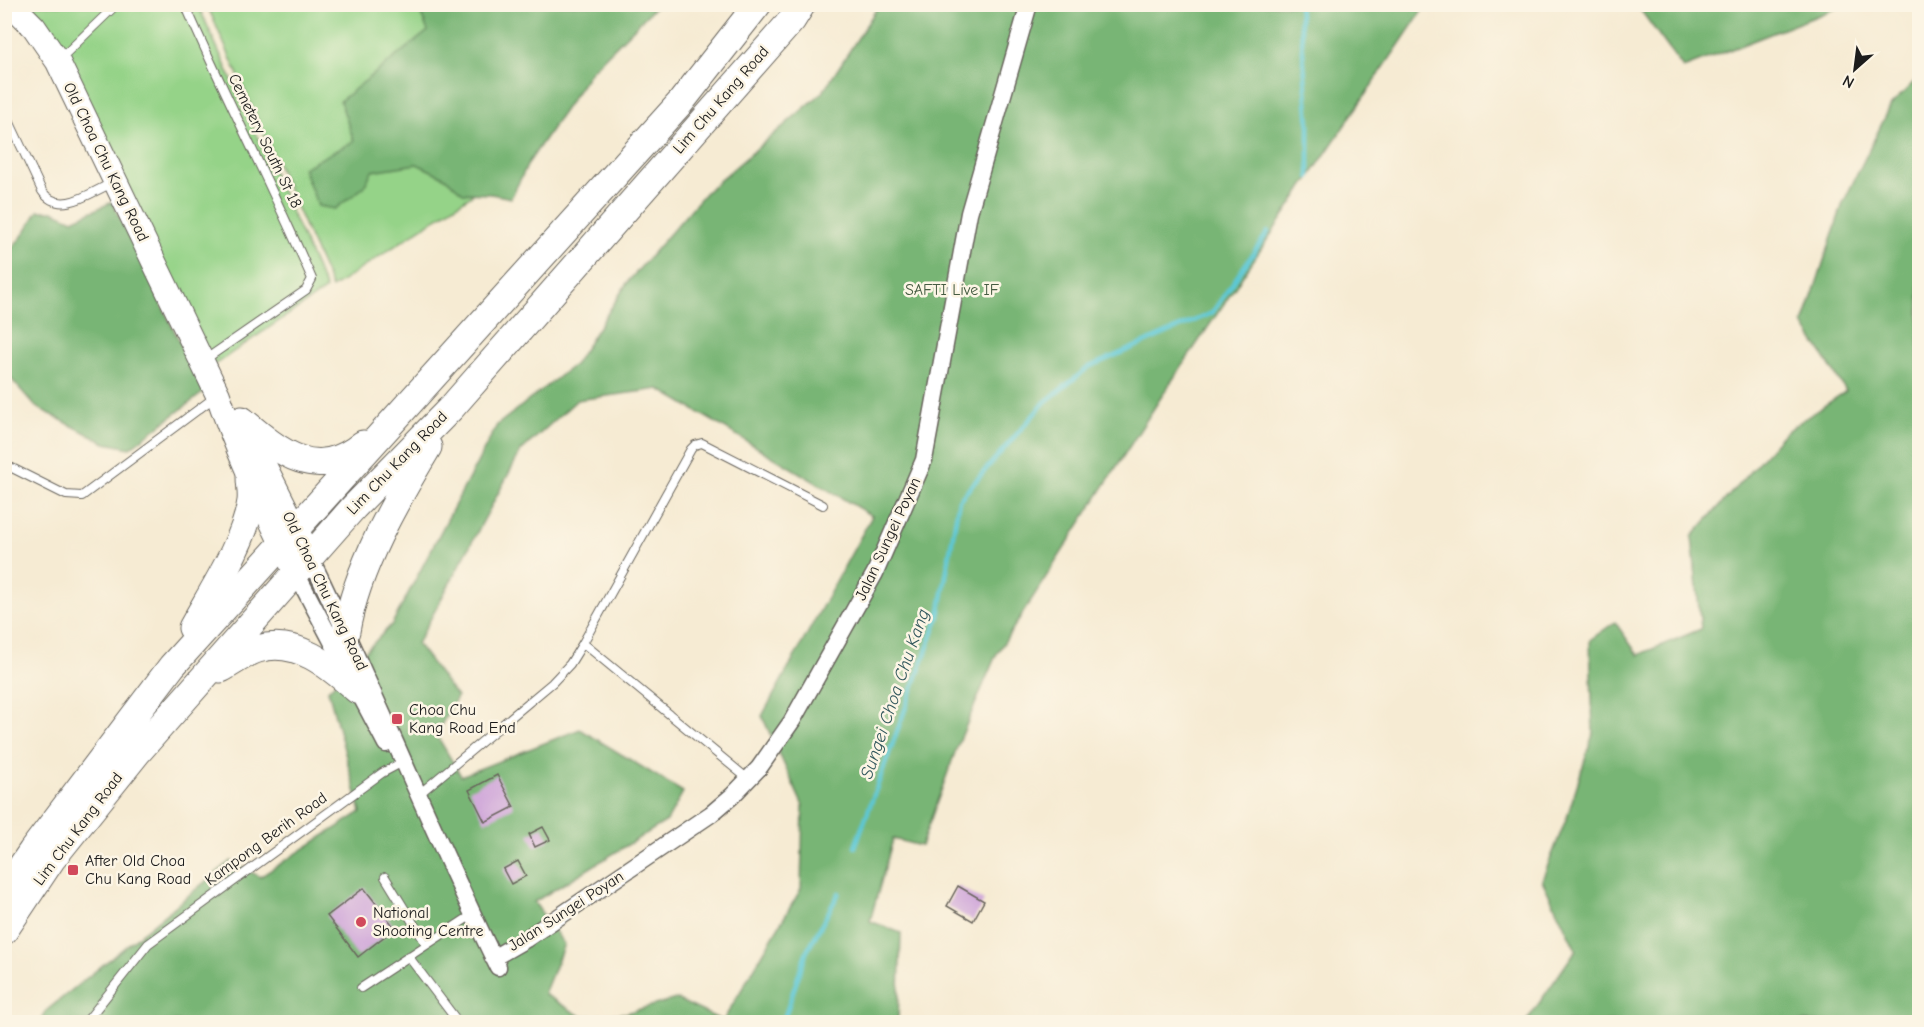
<svg xmlns="http://www.w3.org/2000/svg" width="1924" height="1027" font-family="'Comic Neue',sans-serif">
<style>
.green{fill:#95d388;stroke:#587852;stroke-width:1.5}
.forest{fill:#78b574;stroke:#4a6848;stroke-width:1.5;fill-rule:evenodd}
.lines{fill:none;stroke-linecap:round;stroke-linejoin:round}
.stream{stroke:#5cc8d6;stroke-width:4.5}
.building{fill:#d2abda}
.lane-casing{stroke:#68645c;stroke-width:10}
.street-casing{stroke:#68645c;stroke-width:19}
.secondary-casing{stroke:#68645c;stroke-width:26}
.primary-casing{stroke:#68645c;stroke-width:29}
.lane{stroke:#fff;stroke-width:8}
.street{stroke:#fff;stroke-width:16}
.secondary{stroke:#fff;stroke-width:24}
.primary{stroke:#fff;stroke-width:27}
.poi-dot{fill:#d1495b;stroke:#fcf5e5;stroke-width:2}
.labels{text-anchor:middle;dominant-baseline:central;stroke-width:5;stroke-linejoin:round;paint-order:stroke}
.street-label{font-size:16px;fill:#1c1c1c;stroke:#fcf5e5}
.park-label{font-size:16px;fill:#465c42;stroke:#fcf5e5}
.poi-label{font-size:16px;fill:#1c1c1c;stroke:#fcf5e5;text-anchor:start}
.water-label{font-size:18px;font-style:italic;fill:#32585d;stroke:#fcf5e5}
</style>
<rect width="100%" height="100%" fill="#fcf5e5"/>
<filter id="ink" filterUnits="userSpaceOnUse"><feTurbulence type="fractalNoise" baseFrequency=".0167" numOctaves="2"/><feDisplacementMap in="SourceGraphic" scale="12" xChannelSelector="R" yChannelSelector="G"/><feConvolveMatrix kernelMatrix="1 2 1 2 8 2 1 2 1" color-interpolation-filters="sRGB"/></filter>
<filter id="wash" filterUnits="userSpaceOnUse"><feTurbulence type="fractalNoise" baseFrequency=".008" numOctaves="4" result="noise"/><feDisplacementMap in="SourceGraphic" scale="24" xChannelSelector="R" yChannelSelector="G"/><feGaussianBlur stdDeviation="1.35" result="paint"/><feColorMatrix in="noise" values="0 0 0 0 0 0 0 0 0 0 0 0 0 0 0 0 0 1.4 0 .05"/><feComposite in="paint" operator="in"/></filter>
<g filter="url(#wash)">
<rect width="100%" height="100%" fill="#f6ebd3"/>
<path class="green" d="M24,5h174l128,284 -112,76z
M207,5h210l77,175 -162,108z"/>
<path class="forest" d="M417,5h240l-66,66 -62,91 -18,36 -20,-4 -28,-1 -19,-16 -27,-13 -45,7 -8,16 -29,22 -17,-3 -15,-38 51,-27 -14,-40 88,-70z
M879,5h547l-261,386 -169,264 -39,92 -36,99 -28,-7 -23,82 31,12 -3,89h-857l5,-11 185,-150 29,16 101,-65 -33,-122 64,-66 105,-199 78,-61 52,-81 79,-91 117,-100zM659,389l213,127 -110,200 41,90 -2,83 -78,132 -47,-22 -50,14 -44,4 -38,-23 20,-50 -30,-42 133,-81 16,-29 -103,-63 -119,47 -25,-42 21,-37 -40,-53 104,-193 56,-51z
M1633,5v-1l212,1 -162,63 -44,-60z
M1919,77v945h-393l50,-72 -34,-70 25,-63 26,-83 -3,-94 25,-18 23,33 63,-26 -9,-92 93,-105 61,-41 -43,-67 40,-121 48,-98z
M112,202l92,190 -74,56 -25,-5 -69,-36 -31,-35v-118l16,-16 17,-27h15l20,9z"/>
<g class="lines">
<path class="stream" d="M1299,4l10,121v52
M855,847l84,-231 20,-116 86,-98 44,-35 123,-54 56,-81
M783,1022l23,-69 33,-60"/>
</g>
<g id="blocks">
<path class="building" d="M497,775l17,32 -29,15 -16,-32z
M543,827l7,13 -15,7 -6,-13z
M518,861l8,15 -15,8 -8,-15z
M958,886l26,15 -11,20 -26,-15z
M364,888l31,40 -37,29 -31,-41z"/>
</g>
</g>
<g filter="url(#ink)">
<use href="#blocks" fill-opacity="0" stroke="#68645c" stroke-width="1.5"/>
<g class="lines">
<g class="lane-casing">
<path id="lane" d="M185,4c40,93 87,182 127,275l-6,11 -103,71
M59,60l58,-56
M4,110l38,81c18,26 49,1 72,-9
M4,464l62,31 16,1 133,-99
M583,643l165,136
M418,795l134,-112 18,-19 13,-21 108,-194 4,-4 7,-2 121,62
M385,877l41,67
M408,956l50,66
M361,988l111,-73
M86,1022l62,-78 234,-171 15,-8"/>
</g>
<g class="street-casing">
<path id="street" d="M310,557c66,136 122,275 188,410
M296,573l90,171
M493,958l33,-19 185,-125 21,-18 27,-28 33,-47 83,-148 49,-113 45,-247 60,-209"/>
</g>
<g class="secondary-casing">
<path id="secondary" d="M11,4l23,23 24,35 160,333c21,62 50,119 78,178
M242,421l68,136"/>
</g>
<g class="primary-casing">
<path id="primary" d="M242,420c39,33 74,63 121,24
M192,628c19,-35 54,-88 59,-127 1,-8 -1,-16 -1,-24
M346,631c11,-64 49,-129 82,-184
M221,669c11,-6 24,-16 37,-20 38,-12 72,17 99,41
M4,892l28,-41 140,-185 509,-564 77,-98
M4,931l48,-72 85,-106 217,-246 98,-100 340,-387 10,-16"/>
</g>
<use href="#lane" class="lane"/>
<use href="#street" class="street"/>
<use href="#secondary" class="secondary"/>
<use href="#primary" class="primary"/>
</g>
</g>
<g class="poi-dot">
<rect x="391" y="713" width="12" height="12" rx="3"/>
<rect x="67" y="864" width="12" height="12" rx="3"/>
<circle cx="361" cy="922" r="6"/>
</g>
<g class="labels">
<g class="street-label">
<text transform="translate(721 100) rotate(-49)">Lim Chu Kang Road</text>
<text transform="translate(265 141) rotate(64)">Cemetery South St 18</text>
<text transform="translate(106 162) rotate(64)">Old Choa Chu Kang Road</text>
<text transform="translate(397 463) rotate(-46)">Lim Chu Kang Road</text>
<text transform="translate(888 539) rotate(-65)">Jalan Sungei Poyan</text>
<text transform="translate(325 591) rotate(64)">Old Choa Chu Kang Road</text>
<text transform="translate(78 829) rotate(-53)">Lim Chu Kang Road</text>
<text transform="translate(266 839) rotate(-36)">Kampong Berih Road</text>
<text transform="translate(566 911) rotate(-33)">Jalan Sungei Poyan</text>
</g>
<g class="park-label">
<text x="952" y="290">SAFTI Live IF</text>
</g>
<g class="poi-label">
<text x="409" y="710">Choa Chu<tspan x="409" dy="18">Kang Road End</tspan></text>
<text x="85" y="861">After Old Choa<tspan x="85" dy="18">Chu Kang Road</tspan></text>
<text x="373" y="913">National<tspan x="373" dy="18">Shooting Centre</tspan></text>
</g>
<g class="water-label">
<text transform="translate(895 694) rotate(-71)">Sungei Choa Chu Kang</text>
</g>
</g>
<rect width="1924" height="1027" fill="none" stroke="#fcf5e5" stroke-width="24"/>
<g transform="translate(1855 69) rotate(208)" stroke="#fcf5e5" stroke-width="4.5" paint-order="stroke">
<path d="M0-4.5L10 22L0 15L-10 22Z" fill="#1c1c1c"/>
<text y="-9" font-size="16" font-weight="bold" text-anchor="middle" fill="#1c1c1c">N</text>
</g>
</svg>
